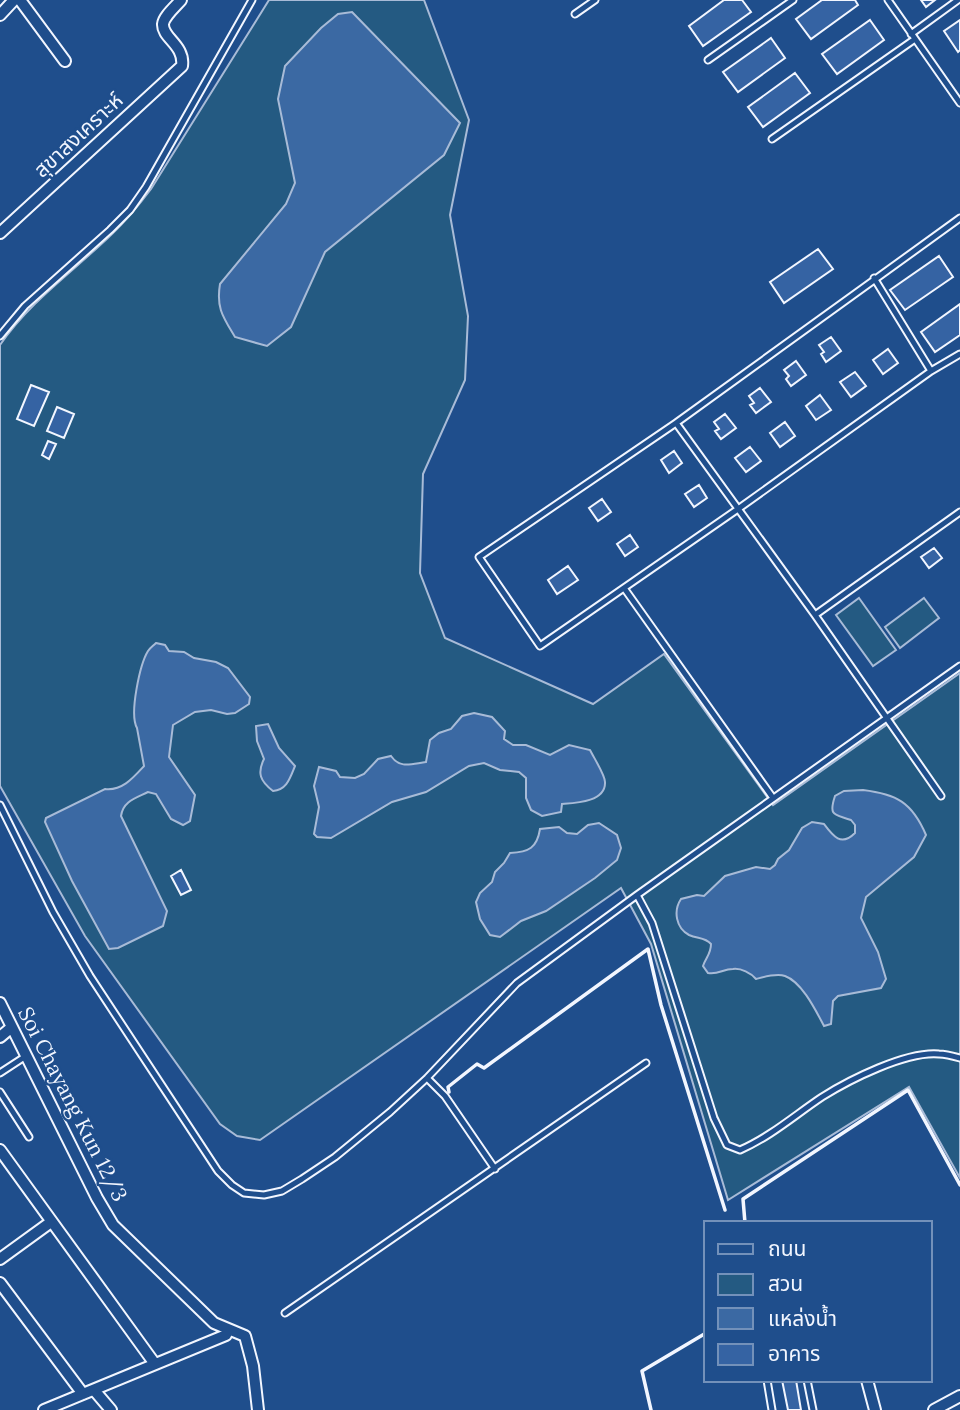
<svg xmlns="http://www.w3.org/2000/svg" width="960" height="1410" font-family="Lora,'Noto Sans Thai',serif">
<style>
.green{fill:#245a82;stroke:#a8bbd7;stroke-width:2}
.water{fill:#3b69a3;stroke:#a8bbd7;stroke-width:2}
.building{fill:#3563a3;stroke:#f2f6ff;stroke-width:2}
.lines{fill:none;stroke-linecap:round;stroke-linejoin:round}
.lane-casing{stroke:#f2f6ff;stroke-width:9}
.street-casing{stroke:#f2f6ff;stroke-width:14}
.lane{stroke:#1f4e8c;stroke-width:5}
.street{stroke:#1f4e8c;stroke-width:10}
.wall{stroke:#f2f6ff;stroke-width:3.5}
.labels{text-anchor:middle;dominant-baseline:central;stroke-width:5;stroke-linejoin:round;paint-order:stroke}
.street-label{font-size:21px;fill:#f2f6ff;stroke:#1f4e8c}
</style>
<rect width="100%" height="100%" fill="#1f4e8c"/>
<path class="green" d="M269,0h155l45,120 -19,95 18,101 -3,64 -42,94 -3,99 25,65 148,66 71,-50 109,151 187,-132v505l-51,-91 -181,113 -77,-256 -30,-56 -361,252 -23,-4 -17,-12 -135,-188 -85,-150v-441c30,-44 74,-74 112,-111 15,-14 27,-29 39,-45z
M859,598l37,52 -23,16 -37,-51z
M924,598l15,20 -39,30 -15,-21z"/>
<path class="water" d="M352,12l108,111 -16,32 -119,97 -34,75 -24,19 -32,-9c-12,-20 -19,-29 -15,-53l66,-80 9,-21 -17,-84 7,-33 36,-38 17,-14z
M156,643l9,2 4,6 15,1 10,6 22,4 12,6 22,29 -1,7 -14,9 -8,1 -16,-4 -16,2 -22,13 -4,32 26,38 -5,26 -7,4 -12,-6 -15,-25 -8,-2c-12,6 -25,9 -27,24l46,95 -4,15 -45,22 -9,1 -37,-68 -27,-59 1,-4 59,-29c17,2 28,-11 39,-23l-7,-38c-8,-14 3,-64 11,-77 2,-3 5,-5 8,-8z
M474,713l18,4 13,14 -1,8 9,6h13l24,10 19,-10 21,5c4,8 15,25 15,32 1,20 -30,21 -43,22l-1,8 -19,4 -11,-6 -5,-12v-20l-7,-6 -19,-2 -16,-7 -15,3 -43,26 -34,10 -61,36 -14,-1 -3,-3 5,-27 -5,-21 5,-19 17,4 4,6 15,1 9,-4 14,-15 13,-3c9,13 20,8 35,6l4,-22 9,-7 12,-4 11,-13z
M268,724l11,24 16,18c-5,12 -8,24 -22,25 -13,-10 -16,-18 -9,-32l-7,-18 -1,-15z
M863,790c33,4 49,12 63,45l-12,22 -48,40 -5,21 17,34 8,27 -5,9 -43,8 -5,5 -2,23 -7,2c-8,-15 -22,-44 -39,-50 -9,-3 -21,1 -29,3 -5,-6 -15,-11 -23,-10 -10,0 -15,6 -25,4l-5,-7c3,-9 8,-12 8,-22 -6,-7 -13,-5 -22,-9 -13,-7 -16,-24 -8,-36l16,-4 7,1 21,-20 31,-9 14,2 5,-4 3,-6 11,-9 13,-22 10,-6 12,2c9,12 17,23 31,9v-8l-4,-5c-16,-6 -23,-3 -16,-24l9,-5z
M599,823l18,12 4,13 -4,12 -22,18 -49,33 -25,10 -21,16 -10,-2 -10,-16 -4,-17 4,-9 12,-11 3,-10 9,-9 6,-10c19,-1 27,-5 30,-24l19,-2 8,6 10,1 11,-9z"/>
<path class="building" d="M724,0h18l9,12 -48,34 -14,-20z
M822,0h33l3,5 -47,34 -15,-20z
M921,0h14l-9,7z
M870,20l14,20 -47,34 -15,-20z
M960,20v30l-2,2 -14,-21z
M771,38l14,20 -47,34 -15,-20z
M795,73l15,20 -47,34 -15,-20z
M818,249l15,20 -49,34 -14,-21z
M939,256l14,21 -48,33 -15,-20z
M960,304v31l-25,17 -14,-20z
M831,337l10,14 -15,11 -5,-8 3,-2 -5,-7z
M888,349l10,14 -15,11 -10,-14z
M796,361l10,14 -15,11 -5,-7 3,-3 -5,-6z
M855,372l11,14 -15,11 -11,-15z
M31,385l18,7 -15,34 -17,-7z
M760,388l11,14 -15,11 -6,-8 4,-2 -5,-7z
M820,395l11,15 -15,10 -10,-14z
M57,407l17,7 -10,24 -17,-7z
M725,414l11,14 -15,11 -6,-8 4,-2 -5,-7z
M785,422l10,14 -15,11 -10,-14z
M48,441l8,3 -7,15 -7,-4z
M750,447l11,14 -15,11 -11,-14z
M674,451l8,12 -13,10 -8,-13z
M699,485l8,13 -13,9 -9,-13z
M602,499l9,13 -13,9 -9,-13z
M630,535l8,12 -13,9 -8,-12z
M934,548l8,10 -13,10 -8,-11z
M568,566l10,14 -21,14 -9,-14z
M181,870l10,20 -10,5 -10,-19z
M782,1380h14l5,30h-13z"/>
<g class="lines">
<g class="lane-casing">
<path id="lane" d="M888,0l72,103
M575,14l20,-14
M911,34l47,-34
M708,60l85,-60
M772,139l143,-100
M960,218l-284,205 -197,134 61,89 198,-137 193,-138 29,-17
M874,278l57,93
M0,336l25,-30 85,-76 20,-20 16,-23 106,-187
M676,423l139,192 126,181
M624,588l149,210
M815,615l145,-103
M0,805l53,107 37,64 128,195 14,14 12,8 20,2 18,-4 20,-12 33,-22 55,-45 37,-34 90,-95 120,-88 323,-229
M637,895l15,28 62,195 13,27 13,5c30,-13 55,-35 82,-53 27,-17 84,-46 117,-43 7,0 14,2 21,4
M0,1073l26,-17
M427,1078l18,18 50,73
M0,1092l29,45
M285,1313l361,-250
M767,1380l5,30
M807,1380l6,30"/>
</g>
<g class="street-casing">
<path id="street" d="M20,0l45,61
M0,15l14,-15
M0,233l182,-167c3,-21 -20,-28 -19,-42 1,-8 13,-18 18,-24
M0,1003l97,195 16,27 101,98 31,13 8,30 5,44
M0,1037l12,-10
M0,1150l155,214
M0,1259l51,-37
M0,1283l83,111
M867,1380l8,30
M94,1390l17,20
M44,1410l182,-75 2,-5
M934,1410l26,-14"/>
</g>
<use href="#lane" class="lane"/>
<use href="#street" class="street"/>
<path class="wall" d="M449,1092l-1,-5 29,-23 7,4 164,-119 13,56 64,205
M745,1223l-2,-24 165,-109 52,95
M651,1410l-9,-39 64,-38"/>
</g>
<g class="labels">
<g class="street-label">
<text transform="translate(78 135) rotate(-43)">สุขาสงเคราะห์</text>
<text transform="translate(73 1104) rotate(63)">Soi Chayang Kun 12/3</text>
</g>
</g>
<rect x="704" y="1221" width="228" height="161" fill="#1f4e8c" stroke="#7391ba" stroke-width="2"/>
<rect x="718" y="1244" width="35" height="10" fill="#1f4e8c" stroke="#7391ba" stroke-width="2"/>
<text x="768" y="1256" font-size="21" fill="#f2f6ff">ถนน</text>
<rect x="718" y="1274" width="35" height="21" fill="#245a82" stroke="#7391ba" stroke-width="2"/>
<text x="768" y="1291" font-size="21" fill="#f2f6ff">สวน</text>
<rect x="718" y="1308" width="35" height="21" fill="#3b69a3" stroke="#7391ba" stroke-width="2"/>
<text x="768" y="1326" font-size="21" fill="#f2f6ff">แหล่งน้ำ</text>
<rect x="718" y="1344" width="35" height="21" fill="#3563a3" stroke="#7391ba" stroke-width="2"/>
<text x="768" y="1361" font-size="21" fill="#f2f6ff">อาคาร</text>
</svg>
